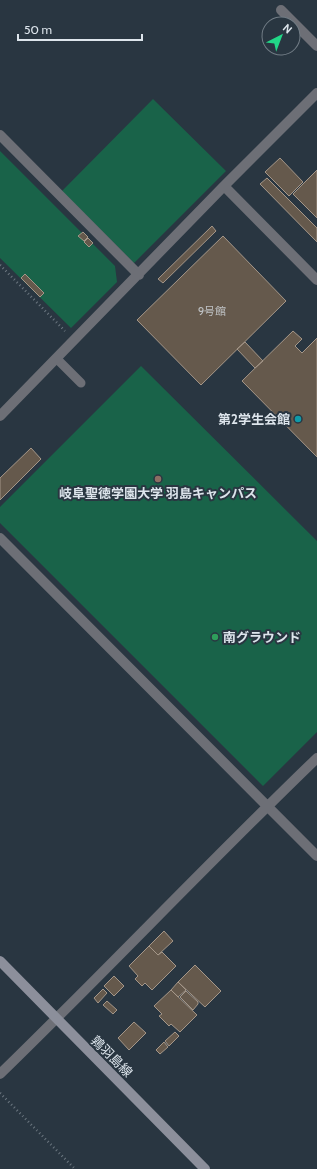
<svg xmlns="http://www.w3.org/2000/svg" width="317" height="1169" font-family="Cabin,'Noto Sans JP',sans-serif">
<style>
.green{fill:#196349}
.building{fill:#65594c;stroke:#a49688}
.lines{fill:none;stroke-linecap:round;stroke-linejoin:round}
.path{stroke:#6c7780;stroke-width:2.5;stroke-dasharray:1 3;stroke-linecap:butt}
.service{stroke:#6d6f76;stroke-width:9}
.minor{stroke:#6d6f76;stroke-width:10}
.secondary{stroke:#8c8f9b;stroke-width:10}
.culture-dot{fill:#0f9aa8;stroke:#293641;stroke-width:1.5}
.education-dot{fill:#8d6e63;stroke:#293641;stroke-width:1.5}
.leisure-dot{fill:#2e9e5b;stroke:#293641;stroke-width:1.5}
.labels{text-anchor:middle;dominant-baseline:central;stroke-width:4;stroke-linejoin:round;paint-order:stroke}
.number-label{font-size:11px;fill:#bfc2c4}
.poi-label{font-size:13px;font-weight:bold;fill:#dde5ec;stroke:#293641;text-anchor:end}
.street-label{font-size:13px;fill:#dde5ec;stroke:#293641}
</style>
<rect width="100%" height="100%" fill="#293641"/>
<path class="green" d="M153,99l73,72 -92,92 -72,-72z
M0,151l115,115 2,16 -46,46 -71,-70z
M141,366l176,175v191l-54,54 -263,-263v-16z"/>
<path class="building" d="M280,158l23,24 -14,14 -24,-24z
M317,170v48l-24,-24z
M267,178l50,50v14l-57,-58z
M212,226l4,5 -53,52 -5,-4z
M83,232l5,5 -4,4 -6,-5z
M223,236l63,65 -85,84 -64,-65z
M88,238l5,5 -4,4 -5,-5z
M25,274l19,19 -4,4 -19,-19z
M293,331l9,8 -7,7 7,7 15,-15v119l-75,-76z
M245,342l18,19 -8,7 -18,-19z
M31,448l10,11 -41,41v-22z
M164,931l9,10 -15,14 -9,-9z
M149,946l9,9 4,-3 14,14 -24,24 -7,-7 -3,3 -7,-7 3,-3 -9,-10z
M195,965l26,26 -16,16 -27,-25z
M114,976l10,10 -10,10 -10,-10z
M178,982l8,8 -8,7 -7,-7z
M103,989l4,4 -9,10 -4,-5z
M171,990l26,25 -17,17 -9,-8 -2,2 -10,-10 3,-2 -8,-8z
M186,991l12,11v2l-5,6 -13,-13z
M107,1001l10,9 -4,4 -10,-9z
M134,1022l12,11 -17,17 -11,-12z
M175,1032l4,4 -10,10 -4,-5z
M164,1042l4,5 -8,7 -4,-4z"/>
<g class="lines">
<path class="path" d="M0,265l65,66
M0,1093l75,76"/>
<path class="service" d="M57,359l24,24"/>
<path class="minor" d="M281,10l36,36
M0,135l139,140
M224,186l93,94
M0,416l224,-230 93,-93
M0,538l317,318
M0,1074c107,-104 210,-213 317,-316"/>
<path class="secondary" d="M0,961l205,208"/>
</g>
<circle class="culture-dot" cx="298" cy="419" r="4"/>
<circle class="education-dot" cx="158" cy="479" r="4"/>
<circle class="leisure-dot" cx="215" cy="637" r="4"/>
<g class="labels">
<g class="number-label">
<text x="212" y="311">9号館</text>
</g>
<g class="poi-label">
<text x="290" y="419">第2学生会館</text>
<text x="158" y="493" text-anchor="middle">岐阜聖徳学園大学 羽島キャンパス</text>
<text x="223" y="637" text-anchor="start">南グラウンド</text>
</g>
<g class="street-label">
<text transform="translate(112 1056) rotate(45)">鶉羽島線</text>
</g>
</g>
<g transform="translate(281 36) rotate(42)"><circle r="19" fill="#293641" stroke="#717c85"/>
<path d="M0-3L7 15L0 10L-7 15Z" fill="#21d887"/>
<text y="-6" font-size="11" font-weight="bold" text-anchor="middle" fill="#dde5ec">N</text>
</g>
<path d="M18 34v6h124v-6" fill="none" stroke="#dde5ec" stroke-width="2"/>
<text x="24" y="34" font-size="12" fill="#dde5ec" stroke="#293641" stroke-width="3" paint-order="stroke">50 m</text>
</svg>
